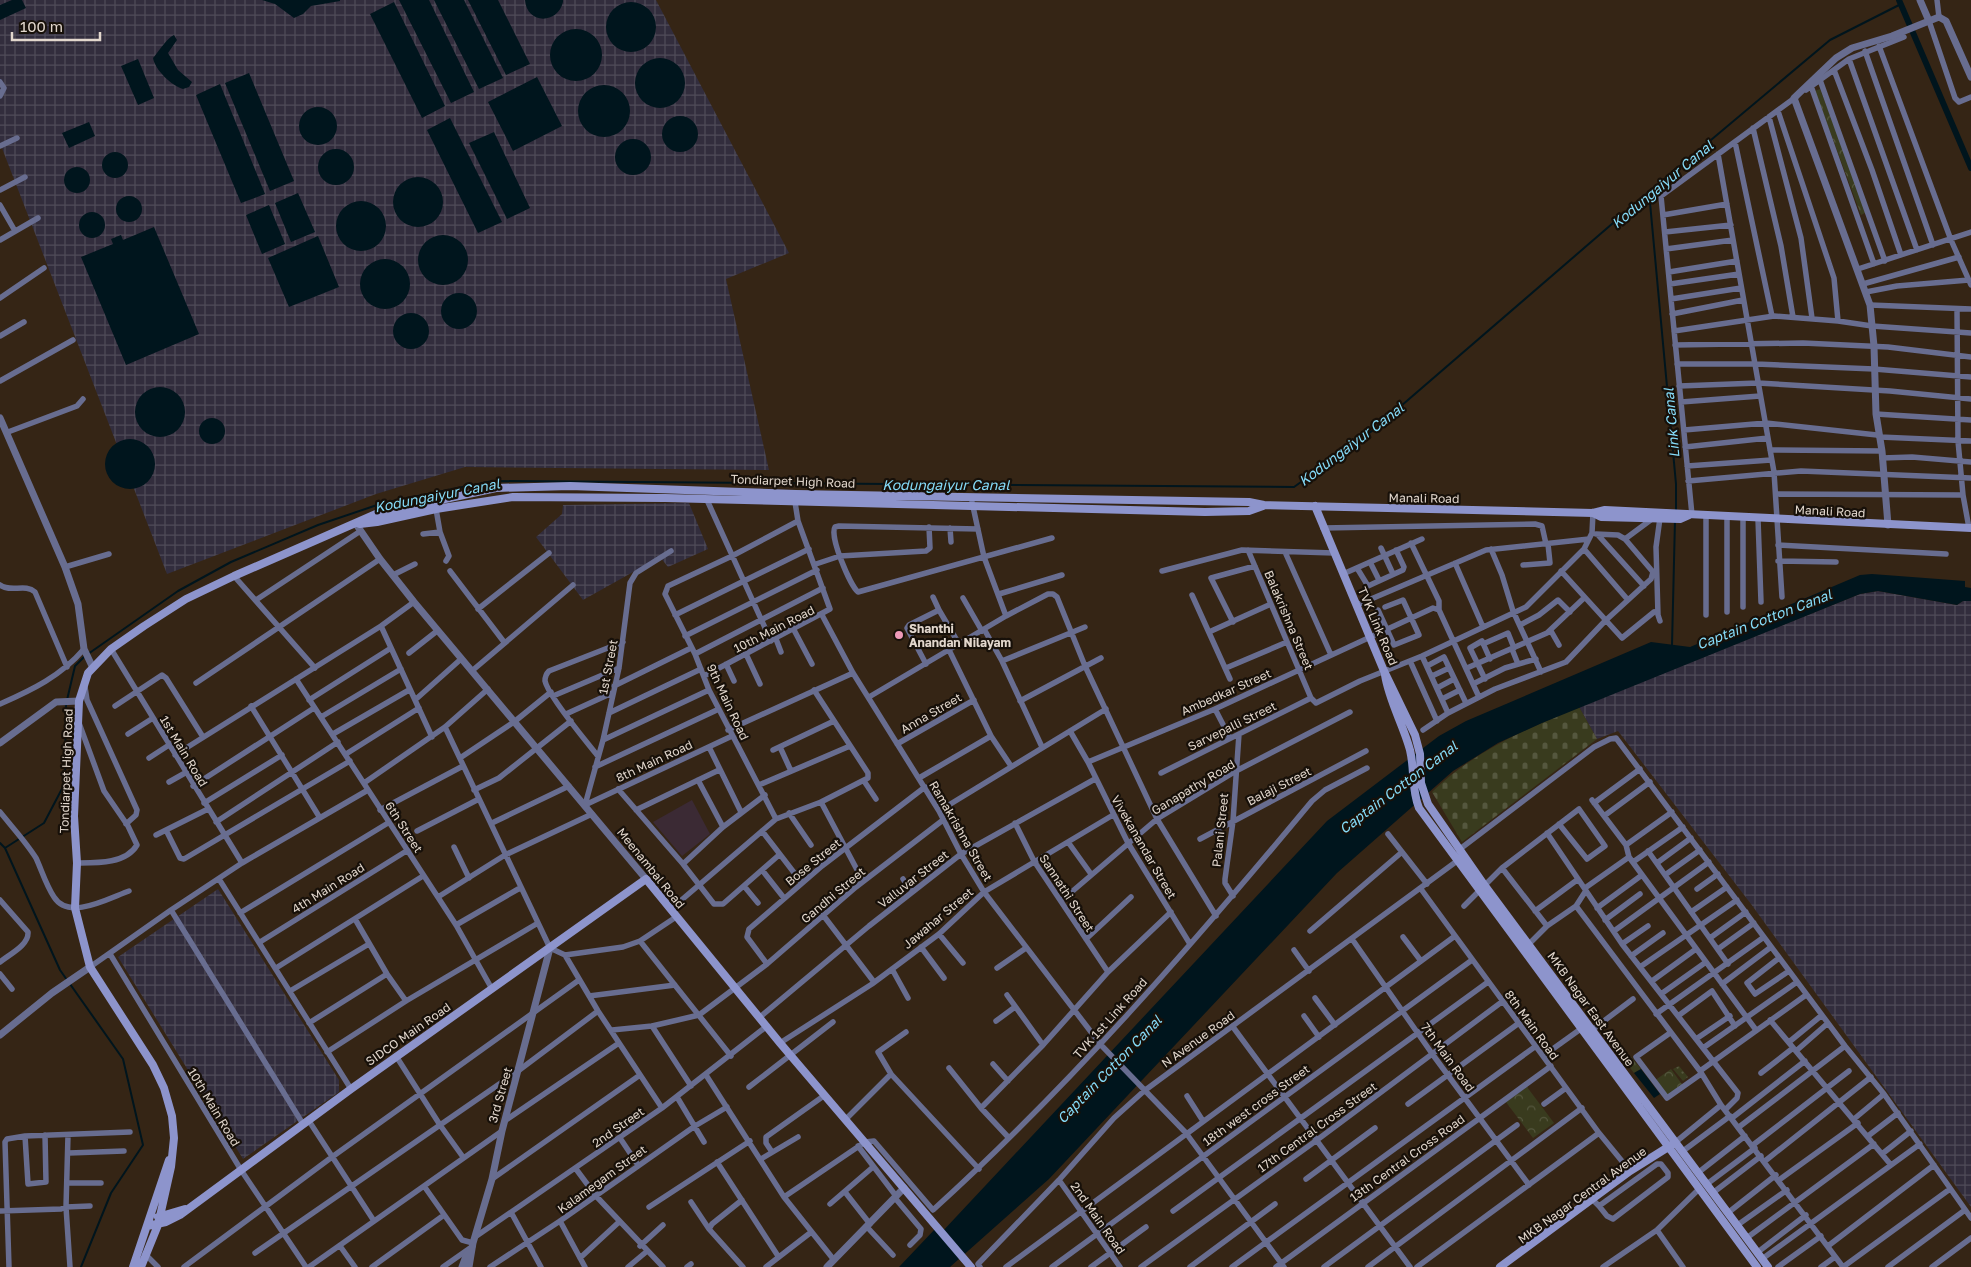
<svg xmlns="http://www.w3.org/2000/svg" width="1971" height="1267" font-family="'Golos Text',sans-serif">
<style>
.industrial{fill:url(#industrial-grid)}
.education{fill:#3b2a34}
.grass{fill:url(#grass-dots)}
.forest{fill:url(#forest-crowns)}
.cemetery{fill:url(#cemetery-stones)}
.water{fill:#00151d}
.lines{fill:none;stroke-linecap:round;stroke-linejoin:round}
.stream{stroke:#00151d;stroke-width:2}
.canal{stroke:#00151d;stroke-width:6}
.minor{stroke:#686d90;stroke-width:5.5}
.tertiary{stroke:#686d90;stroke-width:7}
.secondary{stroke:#8d94cc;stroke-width:8}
.poi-dot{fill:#ef9ab8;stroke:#171009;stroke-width:2}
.labels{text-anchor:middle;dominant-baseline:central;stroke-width:4.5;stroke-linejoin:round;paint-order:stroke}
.street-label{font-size:12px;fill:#e2d7cd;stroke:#171009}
.poi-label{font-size:12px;font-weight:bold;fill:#e2d7cd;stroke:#171009;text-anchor:start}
.water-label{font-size:14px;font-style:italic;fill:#85dbf8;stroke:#171009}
</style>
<defs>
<pattern id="industrial-grid" width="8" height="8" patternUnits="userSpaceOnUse" patternTransform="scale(1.25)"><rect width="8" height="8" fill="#322d3d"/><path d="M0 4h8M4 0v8" fill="none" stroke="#4f4b58"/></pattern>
<pattern id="grass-dots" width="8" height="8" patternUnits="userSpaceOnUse" patternTransform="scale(1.25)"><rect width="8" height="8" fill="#393b1e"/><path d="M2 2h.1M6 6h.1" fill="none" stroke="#55573e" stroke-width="1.8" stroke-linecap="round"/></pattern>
<pattern id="forest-crowns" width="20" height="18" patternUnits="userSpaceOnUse" patternTransform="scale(1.25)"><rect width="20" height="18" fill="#393b1e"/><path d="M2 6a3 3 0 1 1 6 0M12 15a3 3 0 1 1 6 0" fill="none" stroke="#55573e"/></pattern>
<pattern id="cemetery-stones" width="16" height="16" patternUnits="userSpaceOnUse" patternTransform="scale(1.25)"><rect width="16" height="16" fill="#393b1e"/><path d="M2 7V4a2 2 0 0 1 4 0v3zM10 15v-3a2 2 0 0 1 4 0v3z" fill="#55573e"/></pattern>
</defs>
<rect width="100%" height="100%" fill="#352515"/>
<path class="industrial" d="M0,0h656l133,253 -63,26 43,191 -304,-3 -89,27 -209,80 -167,-431z
M689,503l19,46 -40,18 -8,-10 -77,43 -47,-63 26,-23 1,-9z
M1878,591l79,14 6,-4h8v606l-220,-303 -133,-173 -21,8 -18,-32 281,-113z
M218,889l121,191v12l-96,67 -125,-202z"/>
<path class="education" d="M692,800l18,34 -28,22 -29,-34z"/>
<path class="grass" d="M1679,1066l9,11 -5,4 -10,-12z"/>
<path class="forest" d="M1820,89l47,123 -6,3 -46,-124z
M1631,1057l10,12 -7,4 -9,-12z
M1671,1069l13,18 -16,12 -14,-18z
M1527,1087l27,36 -21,15 -27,-36z"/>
<path class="cemetery" d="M1579,707l18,32 -135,103 -30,-50c42,-41 94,-63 147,-85z"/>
<path class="water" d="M12,0h10l4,8 -26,12v-15z
M262,0h78v1l-29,5 -8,8 -9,4 -19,-14z
M399,0h30l45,92 -23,11z
M434,0h30l39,78 -24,11z
M468,0h30l32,64 -24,11z
M525,0h38v2c-5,22 -36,23 -38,-2z
M394,2l51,104 -23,12 -52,-104z
M606 27a25 25 0 1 1 50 0a25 25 0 1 1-50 0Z
M550 55a26 26 0 1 1 52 0a26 26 0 1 1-52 0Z
M174,35l3,5 -9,13 10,17 14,12 -3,5 -6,2c-11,-3 -28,-19 -30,-31 6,-7 13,-19 21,-23z
M635 83a25 25 0 1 1 50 0a25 25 0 1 1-50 0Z
M138,59l16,39 -16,7 -17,-39z
M249,73l45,108 -24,10 -45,-108z
M537,77l25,49 -49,25 -25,-49z
M220,84l45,110 -24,9 -45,-108z
M578 111a26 26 0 1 1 52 0a26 26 0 1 1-52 0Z
M299 126a19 19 0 1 1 38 0a19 19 0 1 1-38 0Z
M662 134a18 18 0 1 1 36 0a18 18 0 1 1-36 0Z
M450,118l52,104 -24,11 -51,-103z
M89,122l6,14 -26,12 -7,-15z
M494,132l36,76 -23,11 -38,-76z
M615 157a18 18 0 1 1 36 0a18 18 0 1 1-36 0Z
M318 167a18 18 0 1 1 36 0a18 18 0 1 1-36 0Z
M102 165a13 13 0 1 1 26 0a13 13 0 1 1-26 0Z
M64 180a13 13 0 1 1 26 0a13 13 0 1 1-26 0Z
M393 202a25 25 0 1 1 50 0a25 25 0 1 1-50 0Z
M298,193l17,39 -24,10 -16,-39z
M116 209a13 13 0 1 1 26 0a13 13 0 1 1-26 0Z
M336 226a25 25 0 1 1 50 0a25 25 0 1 1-50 0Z
M269,205l16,39 -23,10 -16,-39z
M79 225a13 13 0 1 1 26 0a13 13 0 1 1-26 0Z
M154,227l45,107 -73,31 -45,-108 32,-13 -2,-5 10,-4 2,5z
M418 260a25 25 0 1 1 50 0a25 25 0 1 1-50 0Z
M318,236l21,51 -50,20 -21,-49z
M360 284a25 25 0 1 1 50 0a25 25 0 1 1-50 0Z
M441 311a18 18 0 1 1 36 0a18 18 0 1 1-36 0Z
M393 331a18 18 0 1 1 36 0a18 18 0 1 1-36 0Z
M135 412a25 25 0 1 1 50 0a25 25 0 1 1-50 0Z
M199 431a13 13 0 1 1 26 0a13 13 0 1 1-26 0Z
M105 464a25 25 0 1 1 50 0a25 25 0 1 1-50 0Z
M1872,574l93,7v6l6,1v13h-8l-6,4 -79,-14 -18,3 -318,129 -44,20 -45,28 -116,102 -288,306 -99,88h-51l36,-38 6,4 386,-412 112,-85 27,-15 185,-79 39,5 170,-72z
M1641,1069l19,25 -6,4 -20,-25z"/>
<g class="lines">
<path class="stream" d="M1649,192l27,292v27
M1672,645l3,-125
M88,654l90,-63 53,-29 87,-37 65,-22 110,-22 801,6 78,-56 277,-239 181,-152 71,-36
M67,700l8,-34 9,-9
M0,843l5,5 55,122 7,10
M5,848l39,-25 21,-40 1,-79
M70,984l53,75 20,86 -32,48 -30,74"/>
<path class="canal" d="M1899,0l72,168"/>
<path class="minor" d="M1937,0l2,17
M1929,21l26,77 4,4 12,-5
M1879,46l72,194 20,45
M1865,51l68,194
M1849,59l68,191
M1834,70l38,100 29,85
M1820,80l65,181
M0,82l4,6 -4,8
M1811,86l63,178
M1806,90l43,-31 55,-22
M1778,111l56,167 4,43
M1769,117l32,121 11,80
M1753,128l28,118 12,71
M1735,142l37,174
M0,146l17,-8
M1718,154l56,318 8,125
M0,190l25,-13
M0,205l15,26
M1663,215l64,-11
M1665,232l66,-7
M0,240l38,-22
M1666,249l67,-9
M1858,269l113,-37
M1669,272l68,-11
M1670,284l69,-10
M1863,284l96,-27
M1866,292l31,-6 72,-6
M0,298l44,-30
M1671,299l70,-11
M1870,305l101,4
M1957,309l1,132 5,54 6,33
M1672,314l71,-14
M1674,331l100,-15 64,5 34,5 99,7
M0,336l24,-14
M1675,345l128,-2 85,4 83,10
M1677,364h79l118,5 97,8
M0,381l73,-41
M1679,386l79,-3 132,8 81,8
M1681,402l79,-6
M1876,414l95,6
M1684,430l82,-7 111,12 3,2 91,4
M8,432l69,-26 6,-7
M1685,447l83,-9
M1770,450l112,1
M1882,458l30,-1 59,5
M1687,466l84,-6
M1688,481l113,-10 170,7
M1776,494l187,1
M707,500l64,141
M972,502l12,55 22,59 -22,13 18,32 40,86
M436,509l4,23 9,24 -3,5
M1692,515l-31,-319 135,-99
M1660,518l-4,29 2,68 2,6
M1743,518v89
M1758,519l3,83
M950,528l1,14
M1323,528l212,-4 7,2 4,18
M978,529l-139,-3 -4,1c-6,9 15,58 23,65l194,-54
M423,534l17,-2
M1596,534l22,1 7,4
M1598,535l46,51
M1411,543l28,58v9
M1778,545l168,9
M1381,548l12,26
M1491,549l11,26 11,36 28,61
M1584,549l44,51
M1248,550l63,148 5,5 44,-22 62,-25 104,-49 58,-58 8,-16 1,-20
M1285,552l46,103
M1778,561l58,1
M1370,562l9,18
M1455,563l28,64
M816,564l24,-8 86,-5 4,-3 -1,-21
M1523,565l27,-2 -2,-19
M65,567l44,-13
M1357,568l11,18 35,-16 1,-3 -8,-17
M450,571l54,71
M1162,571l80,-21 92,3
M1561,571l61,67 32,-26
M1343,574l79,-35
M393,575l22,-11
M234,576l81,92
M0,585c11,8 25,-2 35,7l32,75
M999,594l63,-19
M1192,595l38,84
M933,597l6,13
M963,598l19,33
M256,600l103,-68
M1357,605l129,-55 103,-11
M478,609l71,-56
M1378,610l16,35 25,-10 -16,-35 -18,7
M1727,612v-95
M675,615l134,-66
M822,615l31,58 86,138 22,43 23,38 117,153 85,88 98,134
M1706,615v-99
M1006,616l42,-22h5l4,3 28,69 72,153 59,97
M1233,622l-22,-44 44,-12
M1520,625l19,-10 19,-15 12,12
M381,626l51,111
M794,630l18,34
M1551,631l8,14
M1209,632l62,-28
M685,636l132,-66
M776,639l5,13
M1483,644l25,-11 6,15
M111,649l131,214
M1512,649l6,15
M949,650l42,86 20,30
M409,653l28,-22
M695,654l128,-66
M746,654l14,30
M1422,656l26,57
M1002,661l83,-34
M1410,661l27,60
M726,664l8,17
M926,664l-19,-36 2,-3 30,-15 20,34
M1427,666l17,-9 22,46
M1226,668l61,-26
M1467,668l80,-35 37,-35
M473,670l100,-85
M704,676l126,-67 -32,-88 -3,-19
M1432,676l17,-8
M296,679l160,246 36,64
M1485,679l-15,-31 12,-7 8,18
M196,683l184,-124
M1473,684l32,-16 31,-9
M614,686l77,-38
M85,687l2,13 50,110 -1,5 -10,9
M1437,688l17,-9
M553,696l66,-28
M869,697l115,-68
M1442,699l18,-9
M309,700l82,-52
M415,700l46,-41
M1020,701l81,-43
M0,704c32,-14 61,-28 84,-55
M115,706l47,-31 4,3 37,59
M251,706l69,112
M1215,709l15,29
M609,713l92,-44
M566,714l46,-21
M321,717l80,-48
M445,727l105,221 15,7 58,-8 17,-6 36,-24
M728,730l125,-57
M1423,730l25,-17 47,-24 71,-27 39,-41 46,-42 2,-7 -28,-33 27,-20
M1070,731l18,31 40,81 62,101
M128,734l25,-16
M333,734l76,-44
M603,740l106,-50
M897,744l77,-44
M709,747l32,65
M780,747l11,24
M773,750l61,-29
M346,754l73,-46
M175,755l206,-129 33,-24
M597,755c-11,-14 -49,-59 -52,-74 0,-4 1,-7 4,-10l74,-29
M149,758l20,-13
M460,758l54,-36 37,-30
M1088,762l127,-53 218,-101 6,2 40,87
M595,767l124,-58
M1161,773l150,-75
M919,778l72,-42
M698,780l25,47
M864,781l12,18
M169,782l16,-9
M364,783l81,-56 43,-38
M759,785l91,-39
M193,786l121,-78
M618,789l65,75 31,40h9l56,-49
M474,790l25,-12 72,-57
M1592,800l34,45 3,12 127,173
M821,802l42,79
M204,803l78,-48
M1594,803l46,-34
M585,805l18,-65 16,-72 11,-85 6,-10 35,-22
M585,805l147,-69
M380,810l83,-44
M636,810l83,-40
M939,811l167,-102
M0,812c12,15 26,30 36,46 6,13 10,27 18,39 15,24 55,1 75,-6
M789,813l22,32
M1604,816l46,-34
M776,819l-67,-129 -14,-36 -30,-60 3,-8 64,-30 66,-35
M216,822l122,-80
M492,823l77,-37
M1015,823l19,38 74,111
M166,830l14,28 4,1 166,-98
M417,831l62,-32
M762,831l40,52
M1547,833l75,111 56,72
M1388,834l39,50
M156,835l52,-26
M1200,839l166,-88
M1068,842l23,32
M1626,845l46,-33
M454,847l15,31
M1648,851l80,113
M1633,862l50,-35
M77,863c19,0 49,1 60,-18l-9,-19 -24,-35 -25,-68
M1657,863l34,-25
M683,864l40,-37 42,-32
M1502,868l45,58
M762,870l22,28
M1665,875l35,-25
M219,879l132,210
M903,879l9,13
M744,886l14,17
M1585,888l44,-31
M1421,889l178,244 31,38
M1697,889l21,-15
M1233,896l-8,-13v-4l8,-58 6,-87
M438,897l67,-42 87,-41
M0,900l28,32c1,13 -18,22 -28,30
M1061,901l96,-82 79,-48 114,-59
M1464,906l38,-38 77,-59 26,37 -18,13 -28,-35
M1576,906l124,165 21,34
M1597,908l45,-33
M671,909l105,-90 45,-17 47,-24v-5l-54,-83
M171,910l132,214
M1535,911l42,-31
M1691,912l36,-25
M240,913l148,-90
M823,915l51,67
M355,919l32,55 19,27
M1605,920l35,-26
M456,925l64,-37
M1310,931l92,-79
M1614,931l95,-69
M939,934l24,29
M1403,937l18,24
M1710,938l36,-26
M1086,939l45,-42
M1352,939l81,116 96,130
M640,941l91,115
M260,942l148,-92
M1529,944l18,-18 29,-20 9,-14
M1622,944l26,-18
M921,947l23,31
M1718,949l36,-26
M1294,950l15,21
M110,954l131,216 65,97
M565,955l33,56 64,97
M1631,956l32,-23
M1779,958l-32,25 8,11 34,-23
M767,964l-20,-27 2,-8 73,-63 103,-79
M90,967l81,-57 71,-47 126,-73
M1640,967l97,-67
M276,968l147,-92
M997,968l29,-20
M892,969l16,29
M0,974l12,15
M1652,981l44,-32
M1722,984l49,-37
M290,991l79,-47
M1661,994l45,-32
M1007,995l36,50
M589,996l86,-11
M1315,998l20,27
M1656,1014l108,-77
M1304,1016l15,21
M760,1017l109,-91 92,-72 134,-75
M1770,1020l121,145
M996,1021l19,-14
M309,1023l78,-49
M652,1026l39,60
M1233,1027l177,240
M612,1030l40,-4 47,-11 68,-51 89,-77 87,-67
M1592,1030l41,-31
M1670,1033l-34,24 31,41 34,-24
M1696,1039l34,-23
M1789,1042l33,-27
M780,1043l92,-59 67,-50 45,-42 129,-77
M1703,1048l94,-66
M1796,1051l32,-28
M327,1052l79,-51 132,-78
M396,1056l44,69 23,32
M1543,1056l39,-28
M993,1064l15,17
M949,1068l32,40 28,30
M1700,1071l106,-76
M1761,1073l32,-25
M891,1074l88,95
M706,1075l78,122 50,63
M749,1087l84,-65
M1187,1096l16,25
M677,1097l27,45
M1408,1104l111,-81
M1544,1104l22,-16
M981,1108l62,-63 65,-73 63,-60
M1725,1110l12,-12 1,-5 -60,-77 34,-25 23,35
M1732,1118l73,-57
M1854,1119l30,-25
M506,1120l113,-77
M845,1120l46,-46 -13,-22 28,-20
M309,1121l65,100
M1739,1127l106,-81
M25,1136l3,48 18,-2 -1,-47
M1868,1136l30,-23
M620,1138l18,27
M1677,1141l44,-36 122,162
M1753,1145l96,-74
M858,1146l38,50
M1683,1151l47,-35
M772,1152l-6,-9v-6l59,-42
M69,1153l55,-2
M1882,1154l29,-23
M761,1159l37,-22
M1765,1161l106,-84
M717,1162l61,94
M576,1169l20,27 67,71
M1699,1172l46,-36
M492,1179l148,-104
M1306,1179l69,-51
M1059,1180l61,87
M1779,1180l79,-57
M68,1183h33
M1707,1184l48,-36
M424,1186l38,54 11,3
M845,1192l25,32
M1714,1192l47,-36
M784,1197l81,-55 9,-1 59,69c138,-125 260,-266 379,-409l13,-11 42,-22
M895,1198l26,31 -1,6 -10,10
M1592,1199l7,7 58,-42h4l7,9v4l-55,42 -6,-3 -8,-10
M742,1200l-30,24 -3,5 34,38
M691,1202l18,27
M830,1204l43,-37
M649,1207l101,-66
M0,1211l61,-2 5,-2 2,-72
M1173,1211l315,-229
M1729,1212l47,-37
M512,1214l29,53
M560,1221l25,46
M1739,1224l48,-34
M867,1227l26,28
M1657,1230l26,37
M475,1237l187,-129 105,-82
M1748,1237l126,-93
M340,1246l15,21
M640,1246l23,-21
M1828,1246l106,-81
M1758,1252l48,-37
M255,1253l263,-182 80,-60
M145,1254l13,13
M580,1258l39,-36
M1762,1259l158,-115
M9,1267l-4,-125 2,-3 18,-3 105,-4
M70,1267l-4,-60 24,-1
M184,1267l148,-110 247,-177
M309,1267l193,-136
M372,1267l72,-52
M443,1267l30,-21
M490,1267l70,-46 135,-95 32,-19
M628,1267l18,-15
M687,1267l4,-3
M766,1267l44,-34
M980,1267l-2,-3 81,-84 55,-62 30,-27 313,-230 3,-12 134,-102 16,-8 6,-1 229,308 39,48 87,124
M1006,1267l449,-331
M1052,1267l420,-307
M1091,1267l55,-40
M1141,1267l176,-127 186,-139
M1190,1267l85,-63
M1232,1267l304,-221
M1276,1267l275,-201
M1324,1267l193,-142
M1368,1267l214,-159
M1417,1267l182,-134
M1603,1267l54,-37 42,-41
M1778,1267l43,-31
M1821,1267l14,-10
M1843,1267l107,-78
M1888,1267l77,-57
M1932,1267l39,-29"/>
<path class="tertiary" d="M1929,21l10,-4 7,4 25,56
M0,418l65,149 13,37 6,45 8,17
M356,524l24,35 34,43 232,277
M1888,525l-6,-74 -6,-37 -2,-68 -4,-41 -76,-207 42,-40 16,-10 40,-12 37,-15 -9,-21
M0,743l56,-41 23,-1
M0,1035l52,-42 38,-26
M462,1267l4,-11 6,-8
M469,1267l4,-24 19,-64 10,-48 48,-183
M827,1267l77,-79"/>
<path class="secondary" d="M1315,506l69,165 31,64 5,19 1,29 7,21 57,82 283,381
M1593,513l8,4 79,2 9,-4
M360,524l17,-2 59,-13 77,-12 152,1 540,14 44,-1 14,-5
M1385,675c4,26 18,49 25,75 5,21 1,38 9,58l338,459
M158,1217l27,-8
M147,1226l19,-4 14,-7 171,-126 295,-210 134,164 191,224
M133,1267l36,-107
M141,1267l17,-42 13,-58 3,-29 -2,-22 -8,-28 -11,-23 -63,-98 -15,-59 2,-45 -3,-47 5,-115 9,-28 23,-24 33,-23 42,-27 48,-23 142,-62 120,-26 74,-2 226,8 453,8 15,3 329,8 12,-3 366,18
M1500,1267l130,-96 43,-27"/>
</g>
<circle class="poi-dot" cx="899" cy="635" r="5"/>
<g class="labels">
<g class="street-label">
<text transform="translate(793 481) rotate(2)">Tondiarpet High Road</text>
<text transform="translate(1424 498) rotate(1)">Manali Road</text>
<text transform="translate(1830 511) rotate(3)">Manali Road</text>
<text transform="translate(1289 620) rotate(67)">Balakrishna Street</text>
<text transform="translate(1378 626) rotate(67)">TVK Link Road</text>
<text transform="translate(774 629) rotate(-27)">10th Main Road</text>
<text transform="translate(608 667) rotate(-79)">1st Street</text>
<text transform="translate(1226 692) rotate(-24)">Ambedkar Street</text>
<text transform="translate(728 702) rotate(65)">9th Main Road</text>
<text transform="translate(931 713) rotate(-30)">Anna Street</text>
<text transform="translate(1232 726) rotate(-26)">Sarvepalli Street</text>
<text transform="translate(184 751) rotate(59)">1st Main Road</text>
<text transform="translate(654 761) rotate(-25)">8th Main Road</text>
<text transform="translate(66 771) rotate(-88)">Tondiarpet High Road</text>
<text transform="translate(1279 786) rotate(-27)">Balaji Street</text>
<text transform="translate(1193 787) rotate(-31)">Ganapathy Road</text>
<text transform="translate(404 827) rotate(57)">6th Street</text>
<text transform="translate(1220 830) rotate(-84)">Palani Street</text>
<text transform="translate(961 831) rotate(60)">Ramakrishna Street</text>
<text transform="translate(1144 847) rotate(60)">Vivekanandar Street</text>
<text transform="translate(813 862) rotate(-39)">Bose Street</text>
<text transform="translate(651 868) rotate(51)">Meenambal Road</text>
<text transform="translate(913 879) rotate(-38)">Valluvar Street</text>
<text transform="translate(328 888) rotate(-32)">4th Main Road</text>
<text transform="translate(1067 893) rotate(57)">Sannathi Street</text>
<text transform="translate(833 895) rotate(-40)">Gandhi Street</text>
<text transform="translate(938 918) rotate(-40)">Jawahar Street</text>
<text transform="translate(1591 1009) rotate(54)">MKB Nagar East Avenue</text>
<text transform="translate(1110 1018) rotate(-48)">TVK 1st Link Road</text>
<text transform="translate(1532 1025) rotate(54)">8th Main Road</text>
<text transform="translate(408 1034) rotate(-35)">SIDCO Main Road</text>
<text transform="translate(1198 1039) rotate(-36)">N Avenue Road</text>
<text transform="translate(1448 1057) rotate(54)">7th Main Road</text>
<text transform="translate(500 1095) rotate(-74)">3rd Street</text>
<text transform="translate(1256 1105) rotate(-36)">18th west cross Street</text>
<text transform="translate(214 1107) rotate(59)">10th Main Road</text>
<text transform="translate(618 1127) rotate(-35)">2nd Street</text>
<text transform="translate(1317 1127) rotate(-36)">17th Central Cross Street</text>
<text transform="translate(1407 1158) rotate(-36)">13th Central Cross Road</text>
<text transform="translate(602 1179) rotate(-36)">Kalamegam Street</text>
<text transform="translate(1582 1195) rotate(-36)">MKB Nagar Central Avenue</text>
<text transform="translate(1098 1218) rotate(55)">2nd Main Road</text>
</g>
<g class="poi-label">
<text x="909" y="628">Shanthi<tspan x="909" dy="14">Anandan Nilayam</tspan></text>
</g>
<g class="water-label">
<text transform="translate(1662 184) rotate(-40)">Kodungaiyur Canal</text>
<text transform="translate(1671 423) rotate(-95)">Link Canal</text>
<text transform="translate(1351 444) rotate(-37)">Kodungaiyur Canal</text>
<text x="946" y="484">Kodungaiyur Canal</text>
<text transform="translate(437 495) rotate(-11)">Kodungaiyur Canal</text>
<text transform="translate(1764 619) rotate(-21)">Captain Cotton Canal</text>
<text transform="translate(1398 787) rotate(-37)">Captain Cotton Canal</text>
<text transform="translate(1109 1069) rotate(-46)">Captain Cotton Canal</text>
</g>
</g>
<path d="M12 32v8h88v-8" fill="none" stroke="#e2d7cd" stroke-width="2.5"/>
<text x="20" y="32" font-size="15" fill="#e2d7cd" stroke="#171009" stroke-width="4" paint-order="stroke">100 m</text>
</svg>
